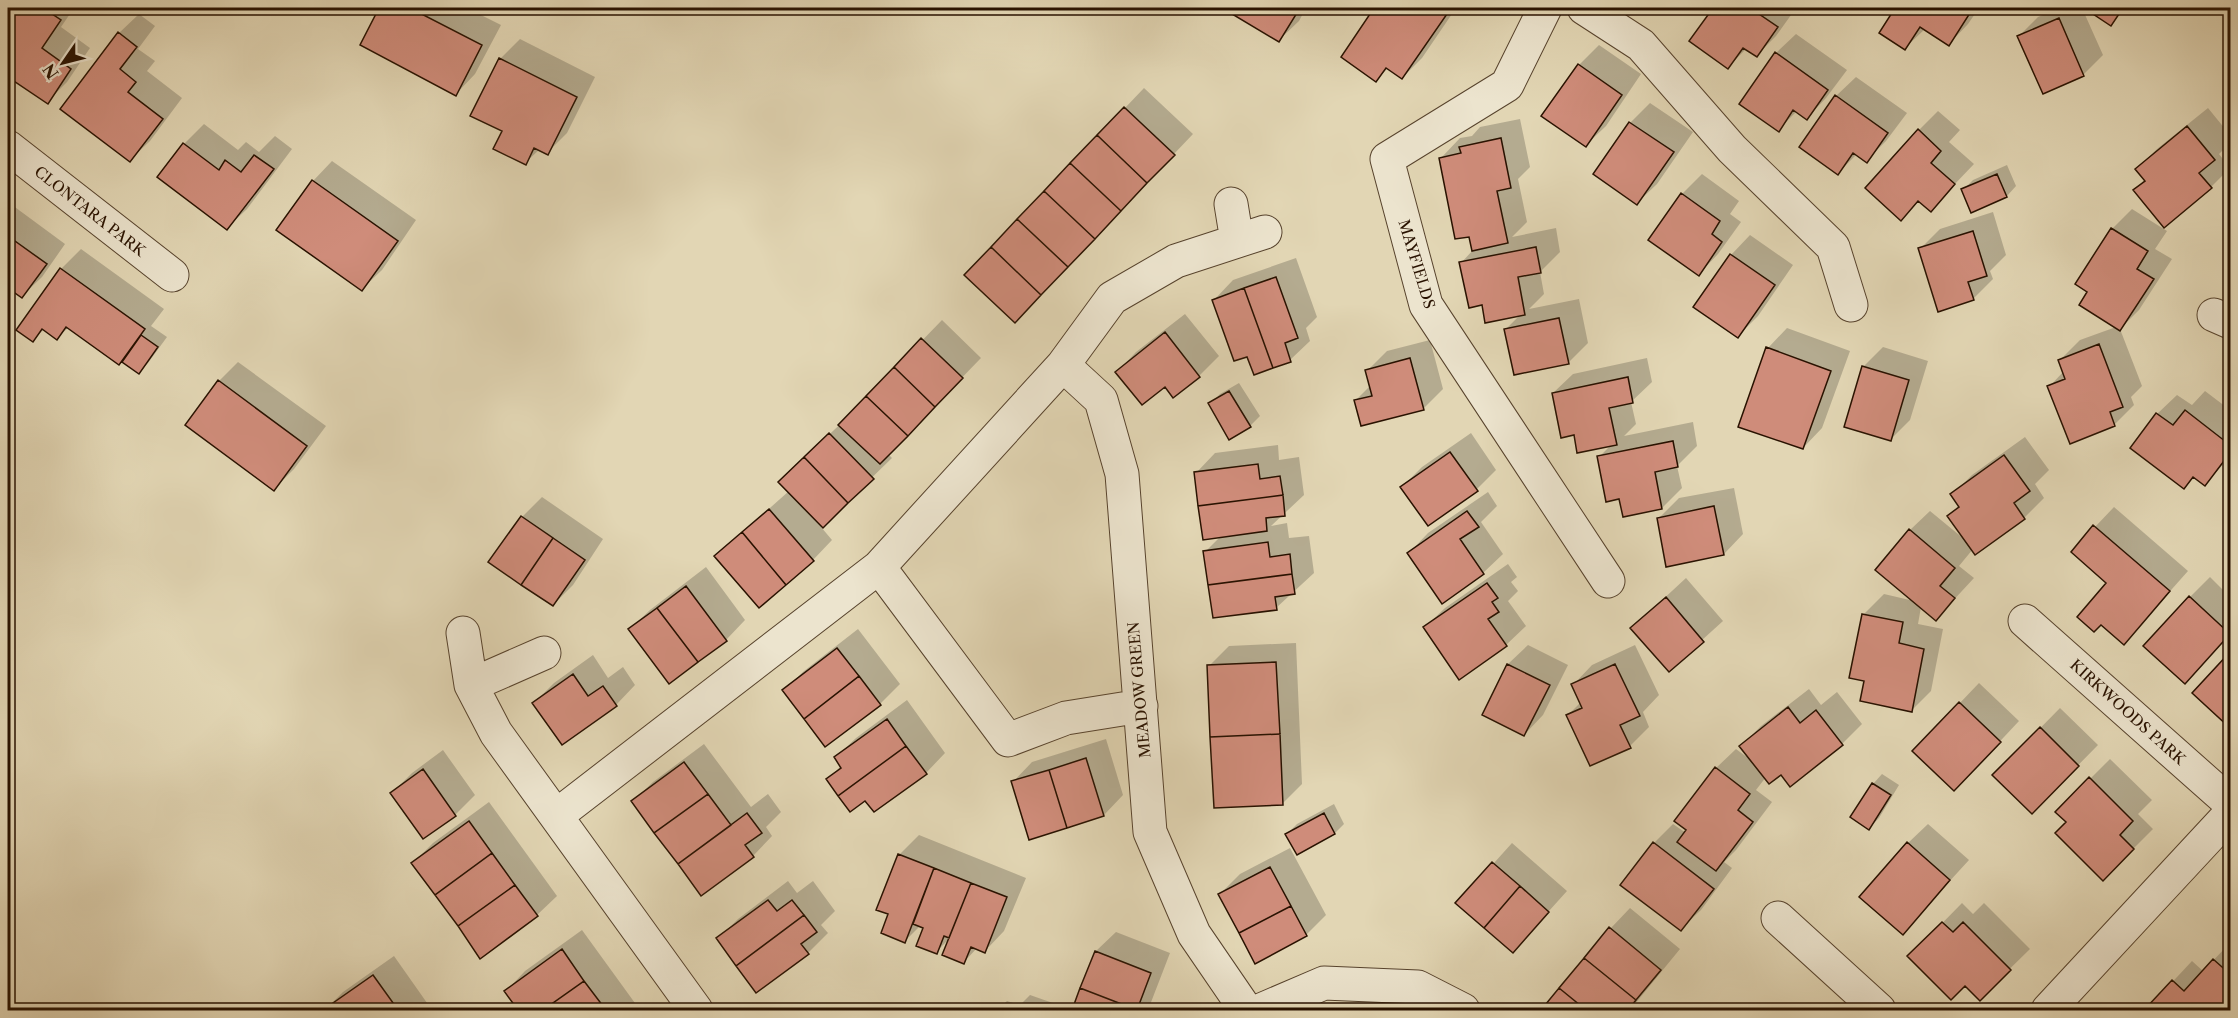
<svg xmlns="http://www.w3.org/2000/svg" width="2238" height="1018" font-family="'Libre Caslon Text',serif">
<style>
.shadow{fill:#0003}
.building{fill:#cf8c7a;stroke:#291200;stroke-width:1.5}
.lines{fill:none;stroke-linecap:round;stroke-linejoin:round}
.minor-casing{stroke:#57432d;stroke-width:35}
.minor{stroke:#ece4ce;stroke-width:33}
.labels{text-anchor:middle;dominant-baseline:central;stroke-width:4.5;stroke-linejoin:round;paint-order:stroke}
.street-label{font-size:15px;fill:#291200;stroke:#ece4ce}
</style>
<rect width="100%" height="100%" fill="#e2d6b4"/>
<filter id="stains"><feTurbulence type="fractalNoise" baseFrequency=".00333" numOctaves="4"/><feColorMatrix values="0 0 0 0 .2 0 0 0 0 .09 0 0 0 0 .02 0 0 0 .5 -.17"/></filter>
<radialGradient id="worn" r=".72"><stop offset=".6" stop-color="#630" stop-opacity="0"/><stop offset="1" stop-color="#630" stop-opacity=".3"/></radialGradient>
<path class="shadow" d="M8,8h66l-13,19 29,21 -23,34 -20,20 -39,-27z
M381,8h86l34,17 -26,49 -19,20 -94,-49z
M1225,8h81l-7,13 -20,19z
M1376,8h80l-34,50 -20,20 -14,-10 -12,12 -33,-23z
M1688,8h10l-4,4z
M1715,8h81l-20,28 -19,19 -10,-7 -19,19 -37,-26z
M1897,8h82l-11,16 -19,20 -24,-15 -20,19 -24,-16z
M2060,8h22l21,47 -20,20 -65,-38 20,-20z
M2087,8h40l-17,16z
M139,14l16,12 -17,23 17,12 -8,10 35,27 -32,43 -20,19 -68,-51 57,-76z
M1796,34l51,36 -21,28 -19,20 -10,-7 -19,19 -2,-77z
M520,39l75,38 -28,56 -20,20 -7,-4 -15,14 -21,-32 -4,-72z
M1599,45l42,29 -35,52 -20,19 -43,-29 36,-51z
M1856,77l51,36 -21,28 -20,20 -9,-7 -19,19 -2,-77z
M1144,88l49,46 -159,167 -68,-26z
M1650,103l43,29 -36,52 -20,19 -42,-29 35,-51z
M2208,108l22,27v8l-11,11 11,14 -19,19 -47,39 -29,-36 10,-11 -8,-10 20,-20z
M1938,111l22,19 -11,12 25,22 -44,46 -10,-10 -19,19 18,-89z
M1520,119l10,48 -12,12 9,43 -15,15 44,-9 4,24 -20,20 4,22 -15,15 50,-10 9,44 -20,20 -62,-34 15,-15 -38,-10 -22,-41 12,-13 -3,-15 -29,-77 19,-20 12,-2 8,-9z
M204,124l34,26 8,-8 13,10 16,-16 17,13 -45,60 -20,19 -68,-51 25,-33z
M332,161l84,59 -34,50 -20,19 -49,-108z
M2007,165l9,21 -9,10 -35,15 -9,-21 10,-10z
M1702,174l37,27 -9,13 11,8 -23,32 -19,20 -17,-80z
M8,202l57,42 -23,33 -20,19 -14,-10z
M2132,209l35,22 -12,18 17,10 -33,51 -19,19 22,57 -11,11 3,8 -20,20 -65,-38 15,-16 -4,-11 20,-20 36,-13 -27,-36 -12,-7 36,-56z
M1993,212l13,43 -16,16 3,8 -20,20 -53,-50 20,-20z
M1750,235l43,30 -35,51 -20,20 -7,-81z
M81,249l83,60 -13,17 16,11 -19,26 -9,9 -70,-45 -12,11 -13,-9 -11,11 28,-71z
M1296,258l21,59 -11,11 4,13 -20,19 -42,-5 -34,-55 19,-20z
M1185,314l34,42 -20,20 -34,9 -48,-13 19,-20z
M942,320l39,38 -93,96 4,4 -71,69 11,13 -19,20 -97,-4 73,-65 11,-29 50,-47z
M1787,328l63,23 -28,77 -19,20 -35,-100z
M1430,340l13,49 -20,20 -68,-8 16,-16 -4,-14 20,-20z
M1883,347l45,14 -18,59 -19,19 -28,-72z
M1647,358l5,24 -21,20 5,22 -12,12 69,-14 4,24 -20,20 5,22 -20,20 -42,-10 -21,-41 12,-12 -36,-11 -22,-41 20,-19z
M238,362l88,64 -32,43 -20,20 -55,-108z
M1239,383l21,33 -10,10 -40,-22 10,-10z
M2205,391l25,19v47l-25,27 -10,-8 -11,11 -27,-73 20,-19 15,10z
M1471,433l25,37 -19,19 -75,-2 20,-20z
M2025,437l24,33 -14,14 9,14 -20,20 -49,35 -2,-4 -14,17 15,12 -38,41 -15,-12 -3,17 25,5 -12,62 -20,20 -45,-31 -16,-3 14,-63 20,-20 30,7 -4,-71 20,-19 34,28 -15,-23 10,-11 -7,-10 20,-20z
M1278,445l1,15 20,-3 5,38 -33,31 16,-3 2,15 20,-2 5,37 -38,35 -71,-56 16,-16 -25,-63 19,-20z
M1734,488l9,46 -19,20 -65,-36 20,-20z
M1488,492l9,14 -16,16 22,32 -20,19 -74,-20 19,-20z
M542,497l61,42 -30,46 -20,20 -62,-43 31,-45z
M2114,507l74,64 -64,72 -29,-116z
M1508,564l9,13 -6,5 7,9 -10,10 18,25 -20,19 -81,-18 20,-19z
M706,567l39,53 -19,20 -96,-11 20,-19z
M2210,577l20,20v37l-26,29 -14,-66z
M1686,578l37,43 -54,49 -37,-42z
M858,629l42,55 -20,20 -96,-14 20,-19z
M1296,643l6,141 -20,20 -73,-138 20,-20z
M1528,645l40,20 -25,50 -19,20 -16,-71z
M1635,645l24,50 -16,17 6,15 -19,19 -62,-31 13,-13 -8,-17 19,-20z
M2230,654v72l-35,-33z
M593,655l15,23 15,-11 12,18 -19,20 -82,-2 20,-20z
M1979,683l40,38 -45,48 -60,-18z
M1809,689l12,16 16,-13 25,32 -20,20 -52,40 -9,-11 -15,4 -10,13 16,12 -36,48 -12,12 8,6 -31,42 -20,19 -27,-86 19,-19 13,9 30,-65 20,-19 16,12 -11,-15 20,-20z
M907,700l38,53 -19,20 -60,25 -38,-19 14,-14 -6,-8 20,-19z
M2060,708l38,37 -66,67 -38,-37z
M1106,739l17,56 -19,20 -74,23 -17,-56 19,-20z
M704,744l47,63 17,-13 13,18 -15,15 6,9 -19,20 -120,-55 20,-19z
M443,750l32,45 -20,20 -63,-22 20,-20z
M2110,759l42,41 -14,14 15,15 -50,50 -35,-57 -11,-10z
M1882,774l17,11 -20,33 -10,10 4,-44z
M489,802l68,94 -20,19 -124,-52 20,-20z
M1334,804l10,20 -9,9 -48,1 10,-10z
M1928,824l41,36 -66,72 5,-89z
M919,835l107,43 -22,53 -19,20 -8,-3 -13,14 -14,-24 -14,14 -11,-25 -4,-2 -16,16 -15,-28 9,-58z
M1512,843l55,48 -54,60 -55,-48z
M1290,848l36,67 -20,20 -86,-41 20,-20z
M788,881l9,12 16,-12 22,30 -14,14 7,8 -20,20 -90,-14 20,-20z
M1962,903l11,11 11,-11 46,46 -50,49 -15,-14 -55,-28z
M1630,908l50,41 -50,61h-87l68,-82z
M582,930l58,80h-120l-14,-19 19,-20z
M1116,932l54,21 -22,57h-151l10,-9 13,4 10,-10 43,15 23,-59z
M2230,943v59l-7,8h-74l-2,-1 45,-48 11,10z
M394,956l38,54h-107l18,-18z"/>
<path class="building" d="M8,8h35l18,12 -19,28 29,21 -23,35 -40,-27z
M379,8h31l72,37 -26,51 -96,-51z
M1222,8h78l-21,34z
M1374,8h63l10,6 -45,65 -16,-11 -10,14 -35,-25z
M1713,8h37l28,19 -21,30 -14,-9 -15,21 -39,-28z
M1895,8h67l8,5 -21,33 -29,-19 -15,23 -26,-17z
M2084,8h39l-12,18z
M2059,18l25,58 -41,18 -26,-58z
M118,32l19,15 -17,22 16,13 -8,10 35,27 -33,43 -70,-53z
M1775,52l53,38 -21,30 -14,-10 -14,22 -40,-28z
M499,58l78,39 -29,58 -14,-7 -8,17 -33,-16 9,-18 -32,-15z
M1578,64l44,31 -36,52 -45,-31z
M1835,95l53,38 -21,30 -14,-10 -15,22 -39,-28z
M1124,107l51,48 -28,28 -50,-48z
M1629,122l45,30 -37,53 -44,-31z
M2187,126l28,34 -16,13 13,15 -48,40 -31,-38 12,-9 -10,-12z
M1918,129l23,22 -10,12 24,21 -24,28 -13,-11 -17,20 -36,-33z
M1097,135l50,48 -26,28 -51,-48z
M1501,138l10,50 -14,3 11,52 -36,8 -3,-14 -14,2 -16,-81 22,-5 -2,-6z
M183,143l36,27 6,-10 16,12 13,-17 20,14 -47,61 -70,-53z
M1070,163l51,48 -26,28 -51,-48z
M1997,174l10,23 -36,16 -10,-24z
M312,180l86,61 -36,50 -86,-61z
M1044,191l51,48 -27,28 -51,-48z
M1681,193l39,28 -8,13 10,8 -23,34 -51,-36z
M1017,219l51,48 -27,28 -50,-48z
M2111,228l37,23 -11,18 17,10 -34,52 -41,-26 8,-13 -12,-8z
M1973,231l14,45 -19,6 6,18 -36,12 -20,-64z
M8,236l39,28 -25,34 -14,-10z
M991,247l50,48 -26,28 -51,-48z
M1536,247l5,26 -23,4 7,38 -40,8 -3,-18 -13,3 -10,-46z
M1730,254l45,31 -37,53 -45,-31z
M60,268l85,61 -26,36 -53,-38 -9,13 -15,-11 -9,13 -17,-12z
M1276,277l22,61 -13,5 6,19 -18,6 -29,-80z
M1244,288l29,80 -19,7 -7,-18 -13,4 -22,-61z
M1559,318l10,46 -55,11 -10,-46z
M1165,332l35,45 -27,21 -8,-11 -23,18 -27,-33z
M141,335l17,12 -19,27 -17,-12z
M921,338l42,40 -28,29 -41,-40z
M2099,344l24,63 -13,5 5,14 -45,18 -23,-58 18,-7 -7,-19z
M1766,347l65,24 -28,78 -65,-22z
M1410,358l14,52 -63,16 -7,-26 18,-4 -7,-26z
M1862,366l47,14 -18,61 -47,-14z
M894,367l41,40 -27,29 -42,-40z
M1628,377l5,26 -24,5 8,37 -40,8 -3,-18 -13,3 -9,-45z
M218,380l89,66 -33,45 -89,-66z
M1229,391l22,36 -22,13 -21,-37z
M866,396l42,40 -28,28 -42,-39z
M2185,410l45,35v8l-25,33 -12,-9 -9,12 -54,-41 26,-35 17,12z
M829,433l45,46 -26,24 -44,-46z
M1673,441l5,26 -23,5 7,37 -39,8 -4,-18 -13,3 -9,-46z
M1450,452l28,39 -50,35 -28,-39z
M2004,455l26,36 -16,12 11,16 -50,36 -28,-39 12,-9 -9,-13z
M804,457l44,46 -25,25 -45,-46z
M1258,464l2,15 20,-3 3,19 -85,11 -4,-34z
M1283,495l2,21 -19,2 1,13 -64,9 -5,-34z
M1714,506l10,49 -58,12 -9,-49z
M769,509l45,52 -28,24 -44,-53z
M1467,511l12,16 -19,12 24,35 -42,30 -35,-51z
M521,516l32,22 -32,47 -33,-23z
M2093,525l77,66 -46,54 -23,-20 -7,7 -17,-15 29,-34 -35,-31z
M1909,529l46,39 -15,18 15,12 -19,23 -61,-51z
M742,532l44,53 -27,23 -45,-52z
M553,538l32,22 -32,46 -32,-21z
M1268,542l2,15 20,-3 2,20 -84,11 -5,-34z
M1292,574l3,20 -20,3 2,13 -64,8 -5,-33z
M1487,583l11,15 -6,4 7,10 -11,7 19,27 -48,34 -36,-53z
M686,586l41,55 -29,21 -41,-54z
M2189,596l41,38 -45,50 -42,-38z
M1666,597l38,45 -35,30 -39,-44z
M657,608l41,54 -29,22 -41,-55z
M1862,614l41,8 -4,21 25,6 -12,63 -52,-11 4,-20 -15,-3z
M837,648l22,28 -55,43 -22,-29z
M2230,652v76l-38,-35z
M1276,662l4,72 -70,3 -3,-72z
M1507,664l43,21 -26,51 -42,-21z
M1615,664l25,52 -20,9 11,23 -41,18 -24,-51 16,-7 -11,-24z
M573,674l15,22 15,-10 14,20 -55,39 -30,-42z
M859,676l22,29 -56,42 -21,-28z
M1959,702l42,40 -47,49 -42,-40z
M1788,707l12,16 16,-13 27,35 -53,42 -9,-12 -12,9 -30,-38z
M887,719l19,27 -68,50 -12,-17 15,-11 -7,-11z
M2040,727l39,39 -47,48 -40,-39z
M1280,734l3,71 -69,3 -4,-71z
M906,746l21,28 -53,38 -9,-11 -15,11 -12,-16z
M1086,758l18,58 -37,12 -18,-58z
M684,762l24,32 -54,39 -23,-32z
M1715,767l35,27 -12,16 15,12 -37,49 -39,-29 9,-12 -12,-9z
M423,769l33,47 -33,23 -33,-46z
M1049,770l18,58 -38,12 -18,-59z
M2089,777l44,44 -13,14 14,14 -31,32 -48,-48 11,-11 -11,-10z
M1872,783l19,12 -22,35 -19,-13z
M708,794l23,31 -53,39 -24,-31z
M747,813l15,20 -17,12 9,12 -53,39 -23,-32z
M1324,813l11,21 -38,21 -12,-21z
M469,821l23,32 -57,42 -24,-32z
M1653,842l61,47 -33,42 -61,-46z
M1907,842l43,38 -47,55 -44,-38z
M492,853l23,32 -57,41 -23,-31z
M898,854l36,14 -29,75 -24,-10 7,-19 -12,-4z
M1492,862l28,24 -36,42 -29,-25z
M1270,867l21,39 -52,27 -21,-39z
M934,868l37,15 -22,55 -5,-2 -7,18 -21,-8 7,-18 -10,-4z
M971,883l36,14 -22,56 -14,-6 -7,17 -22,-9z
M515,885l23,31 -58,43 -22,-33z
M1520,886l29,26 -36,41 -29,-25z
M768,900l9,11 15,-11 12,15 -68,51 -20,-28z
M1291,906l16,30 -52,28 -16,-31z
M804,915l13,17 -16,12 8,10 -53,39 -20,-27z
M1942,922l11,10 10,-10 48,48 -31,31 -15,-15 -14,14 -44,-44z
M1609,927l52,43 -25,30 -52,-42z
M562,949l22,32 -41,29h-25l-14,-19z
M1095,951l56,22 -14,37 -57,-22z
M1584,958l52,42 -8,10h-42l-27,-22z
M2213,959l17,15v28l-7,8h-76l-2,-1 27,-29 12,11z
M373,975l23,32 -5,3h-68z
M584,981l22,29h-63z
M1080,988l57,22h-65z
M1559,988l27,22h-45z"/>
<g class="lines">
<g class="minor-casing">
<path id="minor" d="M1545,8l-38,77 -120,74 39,146 182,276
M1584,8l57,37 91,104 101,98 18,58
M8,147l164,128
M1231,204l6,37
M2214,315l16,7
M1063,365l38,35 21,74 28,358 44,102 52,76
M879,567l129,173 58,-22 75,-12
M2025,621l205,182
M463,633l8,52 25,48 200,277
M471,685l73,-32
M556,816l323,-249 184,-202 49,-67 64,-37 89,-29
M1778,918l101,92
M1261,1010l63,-27 94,4 45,23
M2048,1010l182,-196"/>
</g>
<use href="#minor" class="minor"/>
</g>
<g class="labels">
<g class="street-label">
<text transform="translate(90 211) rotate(38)">CLONTARA PARK</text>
<text transform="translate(1417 264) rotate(73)">MAYFIELDS</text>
<text transform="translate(1139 690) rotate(-95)">MEADOW GREEN</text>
<text transform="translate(2128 712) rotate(42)">KIRKWOODS PARK</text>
</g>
</g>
<rect width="2238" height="1018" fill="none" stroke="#e2d6b4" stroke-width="30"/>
<rect x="9" y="9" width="2220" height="1000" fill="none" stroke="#291200" stroke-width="3"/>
<rect x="15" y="15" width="2208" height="988" fill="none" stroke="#291200" stroke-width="1.5"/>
<g transform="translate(63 63) rotate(235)" stroke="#ece4ce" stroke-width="4.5" paint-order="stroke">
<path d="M0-4.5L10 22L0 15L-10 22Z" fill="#291200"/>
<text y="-9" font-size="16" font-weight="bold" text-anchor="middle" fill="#291200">N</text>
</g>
<rect width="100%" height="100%" filter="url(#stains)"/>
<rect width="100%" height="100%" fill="url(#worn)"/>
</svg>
